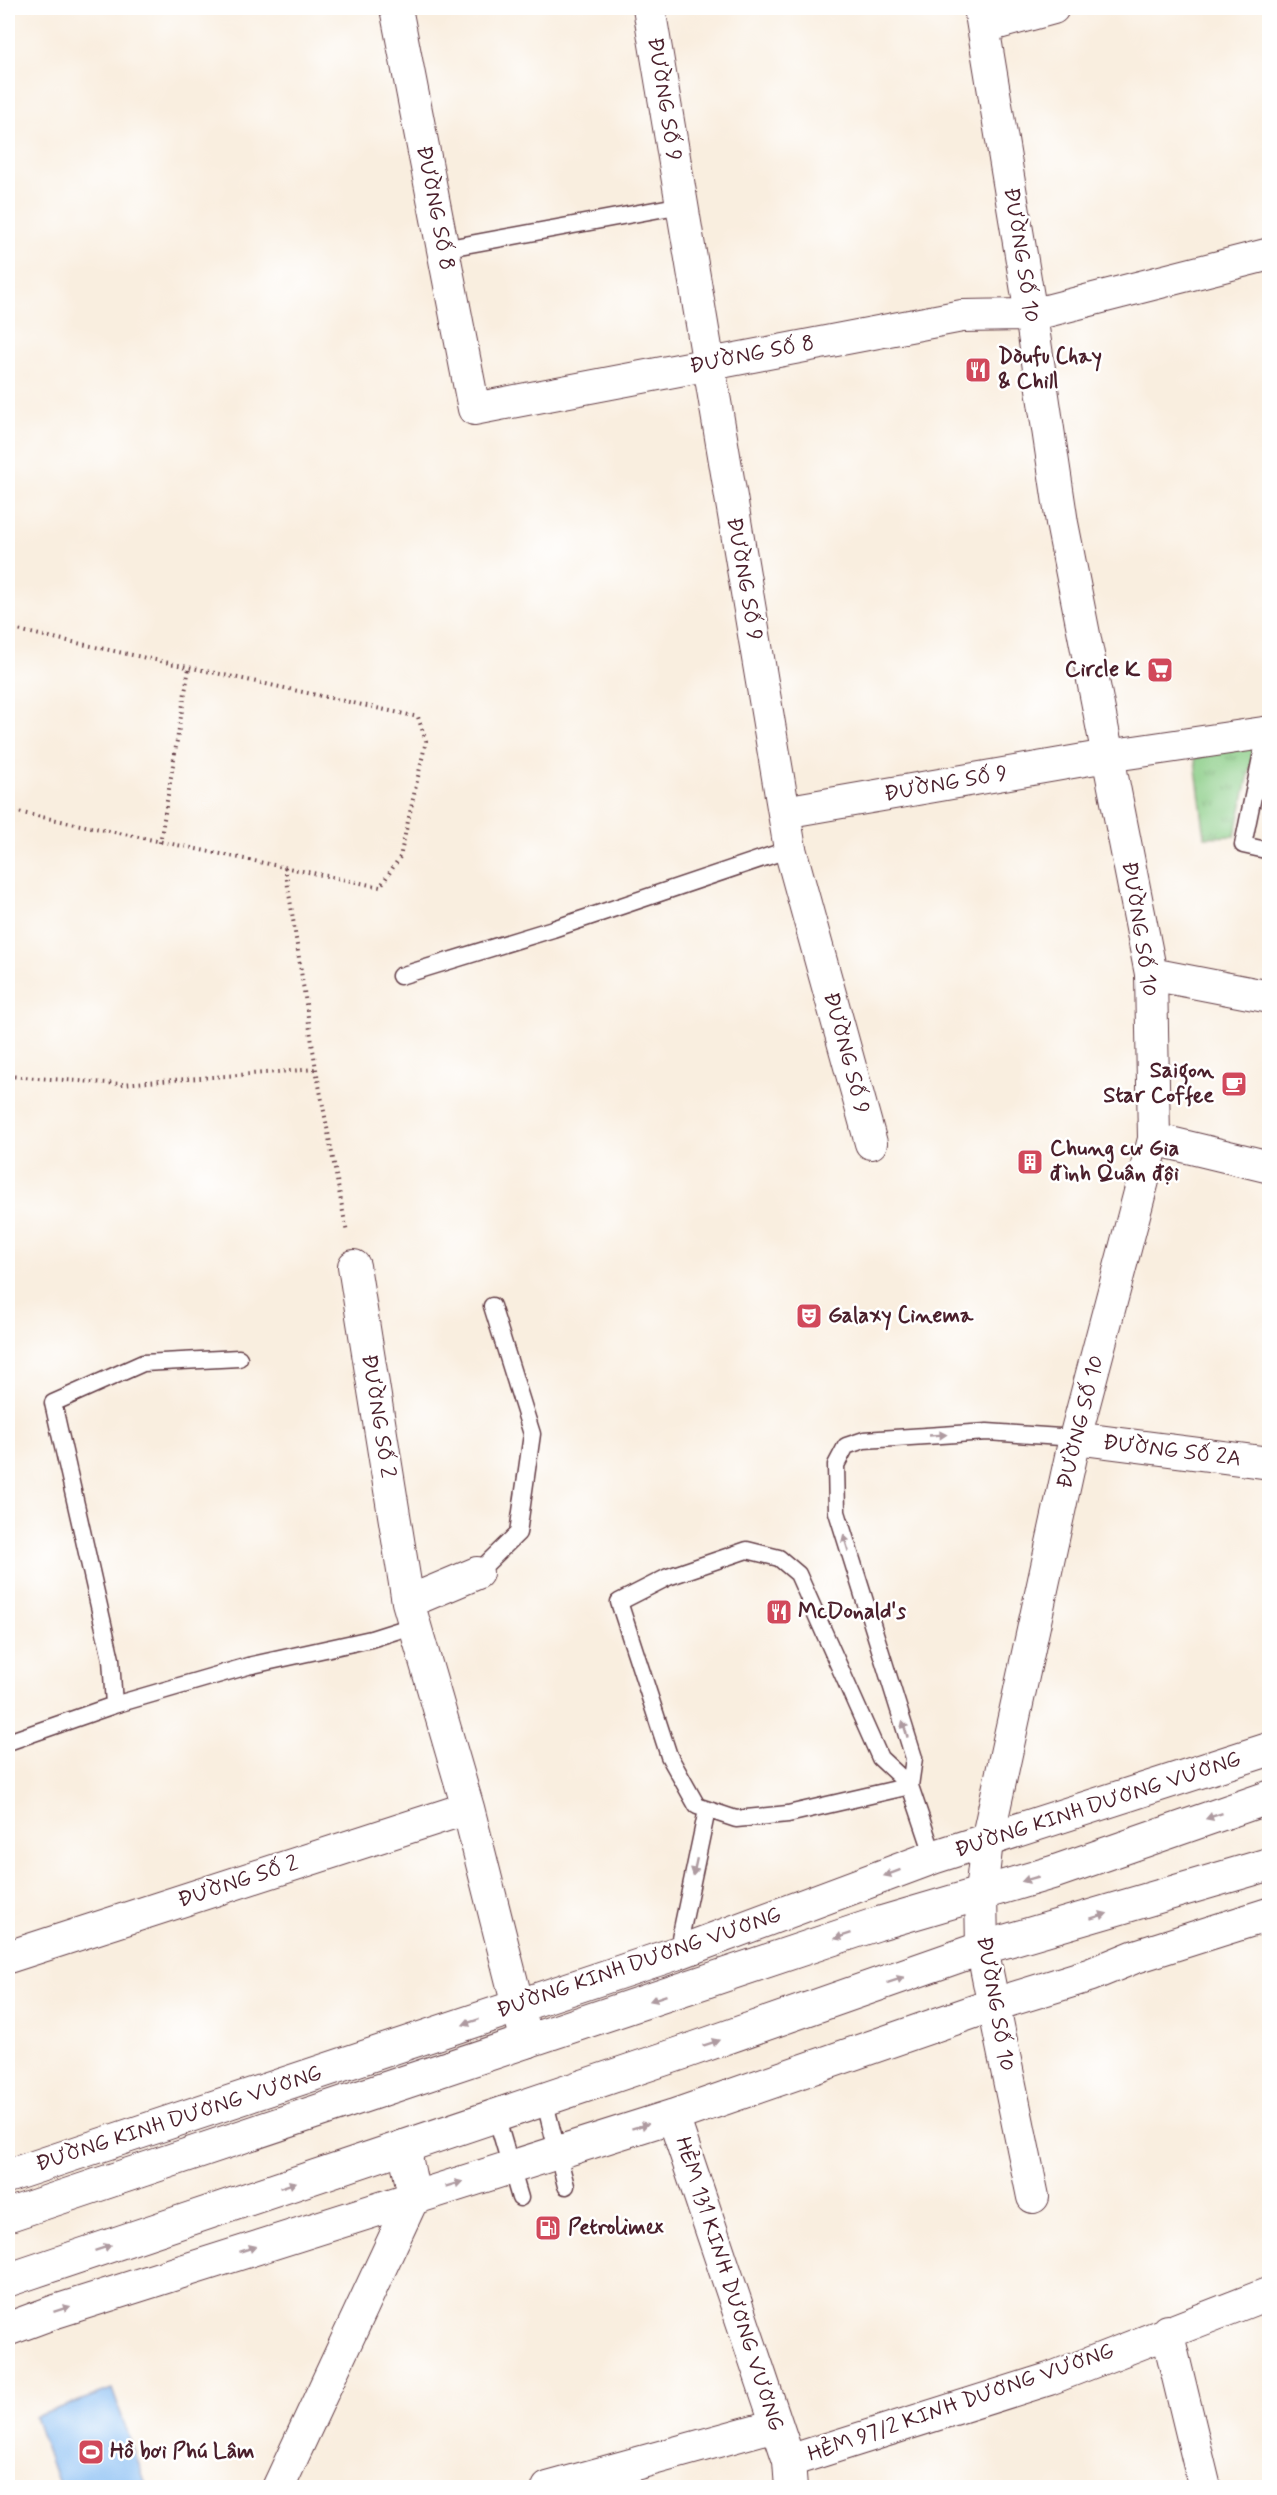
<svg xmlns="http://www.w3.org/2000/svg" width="1277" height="2495" font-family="Mynerve,sans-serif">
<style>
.park{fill:url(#park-tufts);stroke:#6a7658;stroke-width:1.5}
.water{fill:#81baf2;stroke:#666c8e;stroke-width:1.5}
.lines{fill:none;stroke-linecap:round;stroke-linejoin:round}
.lane-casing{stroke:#643e46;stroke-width:19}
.street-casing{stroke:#643e46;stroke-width:34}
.primary-casing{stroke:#643e46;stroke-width:35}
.path{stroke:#643e46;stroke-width:4;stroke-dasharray:1.5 4.5;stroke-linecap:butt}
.lane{stroke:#fff;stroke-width:16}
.street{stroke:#fff;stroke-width:32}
.primary{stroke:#fff;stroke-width:33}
.oneway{fill:#ae9aa0}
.labels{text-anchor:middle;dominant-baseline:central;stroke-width:5;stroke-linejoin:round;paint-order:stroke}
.street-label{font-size:22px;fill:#4a1f2b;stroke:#fff}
.poi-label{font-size:22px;font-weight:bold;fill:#4a1f2b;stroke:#fff;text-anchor:start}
</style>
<defs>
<pattern id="park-tufts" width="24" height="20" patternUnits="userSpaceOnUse" patternTransform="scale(1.5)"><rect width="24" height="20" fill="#89cc85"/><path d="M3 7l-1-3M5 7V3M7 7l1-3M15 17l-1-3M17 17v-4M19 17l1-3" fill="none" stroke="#72a56d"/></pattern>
</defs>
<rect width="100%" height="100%" fill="#fff"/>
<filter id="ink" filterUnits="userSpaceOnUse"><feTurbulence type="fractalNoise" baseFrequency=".0167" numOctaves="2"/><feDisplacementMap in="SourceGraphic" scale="12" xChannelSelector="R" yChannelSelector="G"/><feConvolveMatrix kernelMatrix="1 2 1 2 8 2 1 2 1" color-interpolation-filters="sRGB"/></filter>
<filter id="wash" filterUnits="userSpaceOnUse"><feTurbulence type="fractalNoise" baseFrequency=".008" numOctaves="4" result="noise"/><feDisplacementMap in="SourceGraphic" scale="24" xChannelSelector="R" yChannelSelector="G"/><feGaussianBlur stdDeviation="1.35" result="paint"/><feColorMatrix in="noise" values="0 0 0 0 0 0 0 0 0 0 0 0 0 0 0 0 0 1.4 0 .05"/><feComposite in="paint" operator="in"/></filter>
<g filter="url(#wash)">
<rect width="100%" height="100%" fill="#f9eedf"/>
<path class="park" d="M1256,743l-21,93 -30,1 -11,-84z"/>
<path class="water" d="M112,2389l35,98h-87l-25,-70z"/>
</g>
<g filter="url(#ink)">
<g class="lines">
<g class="lane-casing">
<path id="lane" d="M443,249l239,-44
M1266,733l-23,112 27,6
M400,976l153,-47 237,-80
M747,1550l32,8 19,16 82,184 30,28 -122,28 -52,5 -39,-13 -28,-50 -50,-154 49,-25z
M477,1573l41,-40 14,-99 -40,-128
M114,1705l134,-39 123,-27 44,-14
M8,1742l106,-37 -3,-46 -58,-256 90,-40 96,-5
M934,1857l-24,-71 4,-28 -77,-246 -1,-47 10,-19 18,-6 123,-8 88,6
M677,1953l30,-143
M544,2099l22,87
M496,2116l24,82"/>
</g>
<g class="street-casing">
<path id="street" d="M396,8l78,401 488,-93 69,-1 239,-61
M649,8l141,841 81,294
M980,8l51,307 31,208 89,451 3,165 -79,299 -88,403 -6,52 1,55 51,249
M984,27l69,-19
M784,812l323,-56 163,-24
M1151,974l119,23
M1154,1139l116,28
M354,1266l54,336 60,206 59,234
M1075,1438l195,25
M408,1602l69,-29
M8,1957l460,-149
M673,2116l116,345 2,27
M1167,2331l38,157
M789,2461l260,-82 221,-86
M278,2488l136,-292 -10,-50
M548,2488l228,-63"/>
</g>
<g class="primary-casing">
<path id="primary" d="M8,2176l669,-223 257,-96 336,-108
M8,2215l869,-291 177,-52 216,-75
M8,2280l674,-227 300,-105 288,-84
M8,2329l46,-17 619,-196 320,-111 97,-30 44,-18 136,-43"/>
</g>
<path class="path" d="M8,628l410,89 8,24 -26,116 -20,30 -372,-77
M160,843l29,-175
M285,867l31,202 31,164
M8,1076l114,8 194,-15"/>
<use href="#lane" class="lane"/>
<use href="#street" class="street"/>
<use href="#primary" class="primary"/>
</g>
<defs><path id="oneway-solid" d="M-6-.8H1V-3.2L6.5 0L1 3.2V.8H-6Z" transform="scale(1.5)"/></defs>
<g class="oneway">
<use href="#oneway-solid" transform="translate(938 1435) rotate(-3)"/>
<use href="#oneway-solid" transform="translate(846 1543) rotate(-107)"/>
<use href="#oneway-solid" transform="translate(905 1729) rotate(-107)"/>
<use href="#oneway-solid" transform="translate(1214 1816) rotate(161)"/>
<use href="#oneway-solid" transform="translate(695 1867) rotate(102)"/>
<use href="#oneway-solid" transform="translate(892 1873) rotate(160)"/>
<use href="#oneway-solid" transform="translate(1030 1879) rotate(164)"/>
<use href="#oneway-solid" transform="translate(1099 1916) rotate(-17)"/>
<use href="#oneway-solid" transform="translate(843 1936) rotate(161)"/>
<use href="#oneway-solid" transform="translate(896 1980) rotate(-19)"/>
<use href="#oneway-solid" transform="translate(658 1998) rotate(161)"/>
<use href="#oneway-solid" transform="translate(471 2022) rotate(161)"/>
<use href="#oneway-solid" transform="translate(711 2043) rotate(-19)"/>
<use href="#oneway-solid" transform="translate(640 2126) rotate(-17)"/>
<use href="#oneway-solid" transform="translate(454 2184) rotate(-17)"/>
<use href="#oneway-solid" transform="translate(288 2185) rotate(-19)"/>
<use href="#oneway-solid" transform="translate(103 2248) rotate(-19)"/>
<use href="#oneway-solid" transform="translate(248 2249) rotate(-18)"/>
<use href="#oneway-solid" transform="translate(62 2309) rotate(-18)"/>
</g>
</g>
<defs>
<g id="restaurant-square" transform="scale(1.35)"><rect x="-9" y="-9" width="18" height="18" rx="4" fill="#d1495b" stroke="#fff"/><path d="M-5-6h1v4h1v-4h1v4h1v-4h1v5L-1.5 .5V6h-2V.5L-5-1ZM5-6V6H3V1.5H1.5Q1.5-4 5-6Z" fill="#fff"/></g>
<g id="supermarket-square" transform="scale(1.35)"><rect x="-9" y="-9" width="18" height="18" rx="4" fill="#d1495b" stroke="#fff"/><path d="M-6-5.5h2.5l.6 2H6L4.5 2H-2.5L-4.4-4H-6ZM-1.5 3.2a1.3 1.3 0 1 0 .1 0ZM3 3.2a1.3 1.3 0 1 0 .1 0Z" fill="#fff"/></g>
<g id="cafe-square" transform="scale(1.35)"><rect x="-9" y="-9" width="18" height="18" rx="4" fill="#d1495b" stroke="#fff"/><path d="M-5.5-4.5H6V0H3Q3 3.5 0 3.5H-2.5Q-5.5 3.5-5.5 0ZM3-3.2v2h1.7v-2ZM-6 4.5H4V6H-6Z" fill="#fff"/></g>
<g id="building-square" transform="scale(1.35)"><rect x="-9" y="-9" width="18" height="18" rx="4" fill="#d1495b" stroke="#fff"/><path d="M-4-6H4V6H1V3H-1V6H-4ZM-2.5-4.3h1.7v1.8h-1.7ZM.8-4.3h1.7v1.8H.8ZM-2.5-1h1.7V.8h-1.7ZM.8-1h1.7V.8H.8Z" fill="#fff"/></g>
<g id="theatre-square" transform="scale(1.35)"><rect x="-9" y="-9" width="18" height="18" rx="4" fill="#d1495b" stroke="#fff"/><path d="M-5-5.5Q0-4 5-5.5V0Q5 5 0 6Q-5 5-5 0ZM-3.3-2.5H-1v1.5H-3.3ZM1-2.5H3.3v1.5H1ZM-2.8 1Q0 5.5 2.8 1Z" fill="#fff"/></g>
<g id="fuel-square" transform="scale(1.35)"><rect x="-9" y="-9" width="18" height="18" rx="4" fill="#d1495b" stroke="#fff"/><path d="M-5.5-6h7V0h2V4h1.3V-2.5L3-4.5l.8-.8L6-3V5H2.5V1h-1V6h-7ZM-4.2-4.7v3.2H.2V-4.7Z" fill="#fff"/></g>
<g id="stadium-square" transform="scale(1.35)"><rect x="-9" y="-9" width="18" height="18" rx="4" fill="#d1495b" stroke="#fff"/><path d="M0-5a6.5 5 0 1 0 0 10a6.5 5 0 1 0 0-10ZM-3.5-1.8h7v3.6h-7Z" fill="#fff"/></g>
</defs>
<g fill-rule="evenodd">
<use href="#restaurant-square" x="978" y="370"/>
<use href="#supermarket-square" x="1160" y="670"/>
<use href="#cafe-square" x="1234" y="1084"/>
<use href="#building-square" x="1030" y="1162"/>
<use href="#theatre-square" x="809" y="1316"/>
<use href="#restaurant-square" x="779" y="1612"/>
<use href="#fuel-square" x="548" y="2228"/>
<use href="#stadium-square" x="91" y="2452"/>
</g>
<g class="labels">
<g class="street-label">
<text transform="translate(664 99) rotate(81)">ĐƯỜNG SỐ 9</text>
<text transform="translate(435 208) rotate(79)">ĐƯỜNG SỐ 8</text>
<text transform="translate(1021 255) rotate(81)">ĐƯỜNG SỐ 10</text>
<text transform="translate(752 355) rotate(-11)">ĐƯỜNG SỐ 8</text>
<text transform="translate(744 579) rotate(80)">ĐƯỜNG SỐ 9</text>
<text transform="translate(946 784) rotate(-10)">ĐƯỜNG SỐ 9</text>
<text transform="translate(1139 929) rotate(81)">ĐƯỜNG SỐ 10</text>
<text transform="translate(846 1053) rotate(75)">ĐƯỜNG SỐ 9</text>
<text transform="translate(378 1416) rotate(81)">ĐƯỜNG SỐ 2</text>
<text transform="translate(1081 1422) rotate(-76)">ĐƯỜNG SỐ 10</text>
<text transform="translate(1172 1451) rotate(7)">ĐƯỜNG SỐ 2A</text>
<text transform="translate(1098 1805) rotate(-18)">ĐƯỜNG KINH DƯƠNG VƯƠNG</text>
<text transform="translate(238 1882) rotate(-18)">ĐƯỜNG SỐ 2</text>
<text transform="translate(639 1963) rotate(-19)">ĐƯỜNG KINH DƯƠNG VƯƠNG</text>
<text transform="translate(995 2004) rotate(80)">ĐƯỜNG SỐ 10</text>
<text transform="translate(179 2119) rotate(-18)">ĐƯỜNG KINH DƯƠNG VƯƠNG</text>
<text transform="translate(729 2284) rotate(72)">HẺM 131 KINH DƯƠNG VƯƠNG</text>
<text transform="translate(961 2403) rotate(-19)">HẺM 97/2 KINH DƯƠNG VƯƠNG</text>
</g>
<g class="poi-label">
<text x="998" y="357">Dòufu Chay<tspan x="998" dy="25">&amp; Chill</tspan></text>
<text x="1140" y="670" text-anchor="end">Circle K</text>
<text x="1214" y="1071" text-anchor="end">Saigon<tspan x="1214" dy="25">Star Coffee</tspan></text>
<text x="1050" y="1149">Chung cư Gia<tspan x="1050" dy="25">đình Quân đội</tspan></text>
<text x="828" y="1316">Galaxy Cinema</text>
<text x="798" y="1612">McDonald's</text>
<text x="568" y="2228">Petrolimex</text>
<text x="110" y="2452">Hồ bơi Phú Lâm</text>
</g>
</g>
<rect width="1277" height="2495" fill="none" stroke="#fff" stroke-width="30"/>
</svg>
